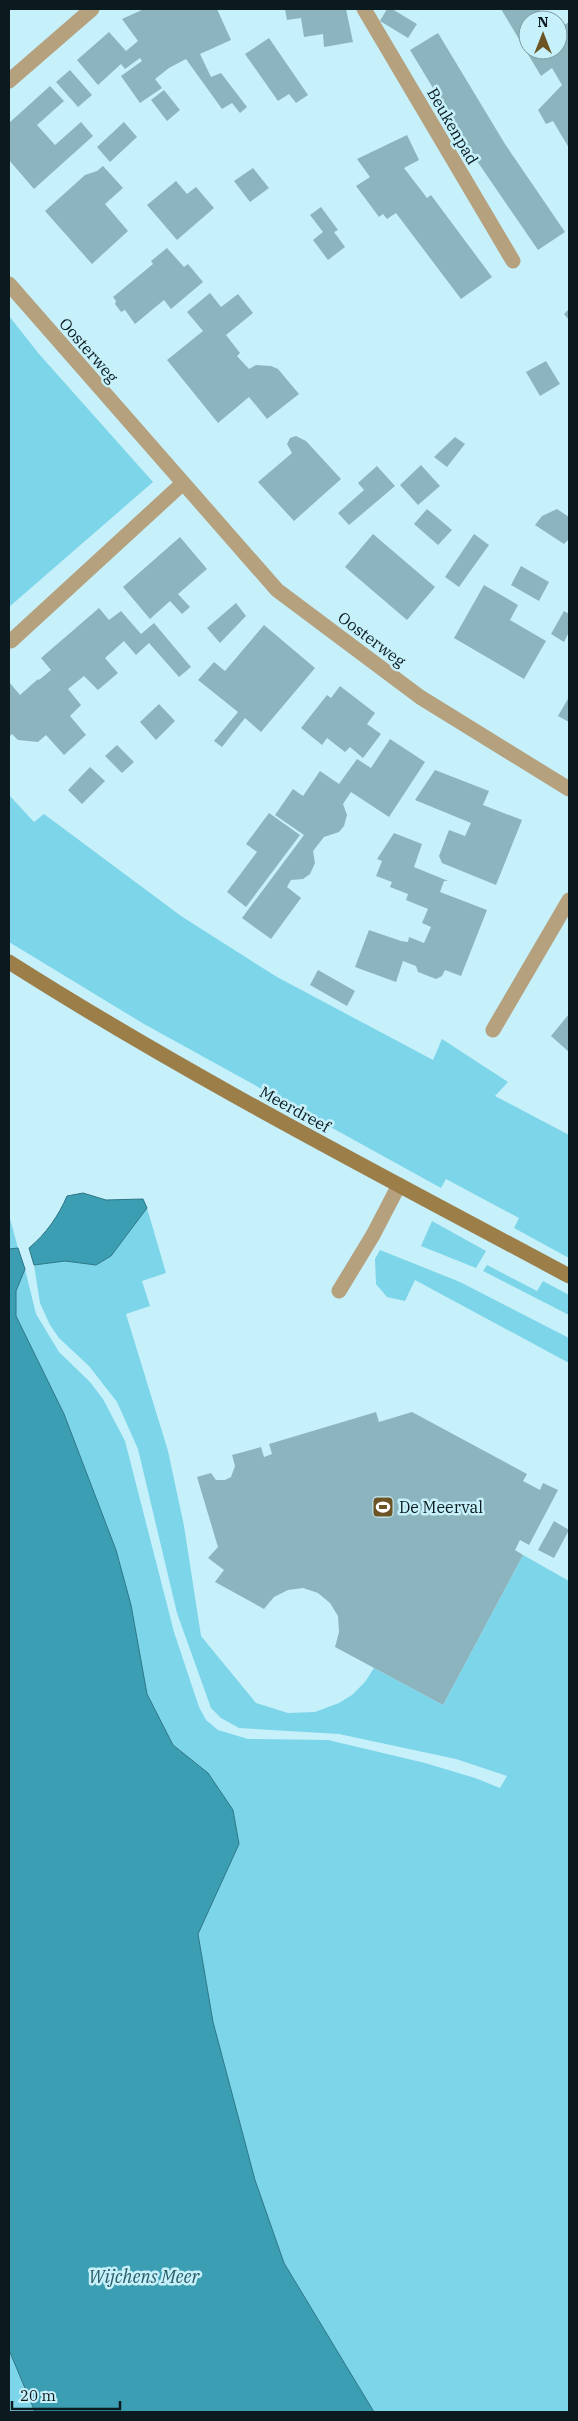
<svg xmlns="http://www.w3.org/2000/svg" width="578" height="2421" font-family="'IBM Plex Serif',serif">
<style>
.green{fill:#7cd5e9}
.water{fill:#3c9eb2;stroke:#2d7686}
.building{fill:#8cb4be}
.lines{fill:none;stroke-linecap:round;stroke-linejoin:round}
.lane{stroke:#b5a17e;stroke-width:15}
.street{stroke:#b5a17e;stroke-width:15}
.secondary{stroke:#9c7e49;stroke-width:15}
.labels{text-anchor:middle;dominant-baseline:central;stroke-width:5;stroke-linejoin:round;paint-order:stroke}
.street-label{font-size:16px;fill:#0a1a1e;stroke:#c6f0fa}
.poi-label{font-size:16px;fill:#0a1a1e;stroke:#c6f0fa;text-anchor:start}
.water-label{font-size:18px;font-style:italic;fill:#275c68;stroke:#c6f0fa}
</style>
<rect width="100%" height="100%" fill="#c6f0fa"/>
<path class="green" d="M9,316l30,38 114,128 -144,125z
M9,795l25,27 10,-8 137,102 96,61 156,83 9,-21 66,43 -13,14 74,39v123l-55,-30 5,-10 -73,-39 -5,9 -297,-164 -135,-82z
M147,1208l19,65 -24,8 8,25 -24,8 42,137 16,75 17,110 55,67 32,10 27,-1 24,-9 13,-8 13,-13 9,-14 69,37 80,-150 46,26v831h-195l-90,-149 -29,-83 -42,-158 -15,-88 41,-90 -31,-71 -35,-28 -26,-51 -16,-89 -15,-55 -52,-136 -48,-98v-25l9,-22 11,45 23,38 31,30 13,17 22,42 49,191 25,75 7,13 12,10 30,9 80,1 97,23 50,15 25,10 7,-12 -51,-17 -117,-25 -100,-6 -18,-10 -10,-10 -34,-95 -39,-164 -21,-47 -28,-36 -30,-28 -9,-13 -10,-22 -6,-38 31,-4 31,4 15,-9z
M9,1215l9,33 -9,1z
M432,1221l54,30 -10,17 -55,-22z
M380,1250l80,32 109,56v25l-154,-83 -10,21 -18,-4 -11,-13 -1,-25z
M487,1265l50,26 6,-10 26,14v20l-86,-44z
M9,2350l26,62h-26z"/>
<path class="water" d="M83,1193l23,7 37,-1 4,9 -36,48 -15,9 -31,-4 -31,4 -5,-17c17,-14 30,-33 38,-52z
M18,1248l7,21 -9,22v25l48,98 52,136 15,55 16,89 26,51 35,28 25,37 6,34 -41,90 15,88 42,158 29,83 90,149h-339l-26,-62v-1101z"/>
<path class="building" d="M144,9h73l14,31 -31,14 11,23 10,-4 26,34 -7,6 -8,-10 -10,6 -36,-50 -17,9 -14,11 7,9 -22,15 -19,-27 21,-15 -2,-3 -15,11 -4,-5 -23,21 -21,-25 32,-28 17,19 12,-10 -16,-22z
M285,9h61l7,33 -29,5 -1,-13 -19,3 -3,-19 -14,2z
M387,9h5l25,15 -9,14 -28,-17z
M501,9h38l7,11h-18v30h30v-21l11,-7v126l-16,-27 -7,3 -8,-14 24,-25 -10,-17 -11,8z
M438,33l67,111 60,88 -27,18 -61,-89 -67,-111z
M269,38l39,57 -12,8 -7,-9 -11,7 -33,-47z
M70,70l22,25 -14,12 -22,-25z
M50,86l14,15 -27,24 18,20 26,-23 12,14 -59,53 -25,-29v-37z
M164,90l16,20 -13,11 -16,-21z
M124,122l13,15 -27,25 -13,-15z
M407,135l12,25 -15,8 23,30 4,-3 61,82 -31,22 -65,-86 -9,6 -4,-5 -4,3 -23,-31 14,-9 -13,-18z
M103,166l20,22 -18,16 23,27 -36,33 -47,-53 40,-36 12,-4z
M253,168l16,20 -19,14 -16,-21z
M176,181l11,13 9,-7 18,21 -37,32 -30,-35z
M321,207l17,23 -4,2 11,15 -17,13 -15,-20 10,-8 -13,-17z
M167,248l17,19 4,-3 15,18 -32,27 -7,-9 -29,24 -10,-14 -4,2 -6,-8 1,-3 -3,-4 40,-33 -2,-3z
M210,293l11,14 17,-13 15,19 -27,22 14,18 -3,3 12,13 7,-4 15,1 7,3 21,25 -32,25 -18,-22 -31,26 -51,-63 36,-29 -16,-19z
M569,309v11l-5,-6z
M546,361l14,23 -20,12 -14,-24z
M296,436l10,5 35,38 -47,42 -36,-39 34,-29 -5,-9 3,-6z
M455,437l10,7 -18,23 -13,-10z
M421,465l19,21 -22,19 -18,-20z
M377,466l18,20 -46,39 -11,-12 26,-23 -6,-7z
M427,509l25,21 -14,15 -24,-21z
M557,509l12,8v22l-5,5 -29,-19 7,-9z
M373,534l62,53 -28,33 -62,-53z
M474,534l15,11 -30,42 -14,-10z
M180,537l27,32 -29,25 12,13 -8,7 -12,-13 -20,18 -27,-32z
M521,566l28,16 -10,19 -28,-16z
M484,585l34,20 -8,15 36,21 -22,38 -70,-41z
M236,603l10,13 -26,27 -13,-15z
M99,608l10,12 12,-9 20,23 13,-11 37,44 -12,10 -30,-34 -13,12 -12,-14 -19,17 13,15 -20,17 -14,-14 -16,13 13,16 -11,11 16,19 -22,20 -18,-20 -8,7 -20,-2 -6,-6 -3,3v-55l11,13 18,-16 1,1 12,-10 -10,-12z
M564,611l5,3v18l-5,10 -13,-8z
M264,625l51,43 -54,64 -16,-14 -23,29 -8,-6 24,-29 -40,-32 16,-18 11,9z
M340,686l35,27 -8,11 14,10 -18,24 -13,-11 -5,5 -18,-14 -5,7 -21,-17 26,-33 4,3z
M569,697v25l-11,-6z
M159,704l16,17 -19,19 -16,-18z
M390,739l35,23 -36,55 -38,-25 -8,12 4,11 -3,11 -5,6 -15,5 -11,14 2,12 -5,11 -7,5 -12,1 -4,7 14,11 -30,41 -29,-21 62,-83 -29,-20 18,-26 10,7 17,-25 19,13 18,-25 14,9z
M117,745l17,17 -12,11 -17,-17z
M90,767l15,14 -23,23 -14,-14z
M435,770l54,21 -6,14 39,15 -26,65 -54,-22 -3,-7 10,-26 16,6 6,-13 -56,-23z
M269,813l31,22 -54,72 -19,-15 30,-40 -11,-8z
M394,833l28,11 -8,23 34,14h-4l-4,11 47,18 -26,66 -16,-6 -3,6 -6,3 -18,-7 -2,-6 -13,-5 -7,21 -41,-15 14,-37 32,11 7,1 1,-5 15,6 7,-16 -9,-4 6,-14 -22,-9 2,-6 -18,-7 2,-5 -16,-6 6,-15 -5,-2z
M318,970l37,21 -8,15 -37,-21z
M569,1014v38l-18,-16z
M376,1412l3,10 33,-10 115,62 -4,7 17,9 3,-7 15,7 -29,55 -9,-5 -5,10 8,5 -80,150 -108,-58 4,-15 -1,-16 -8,-13 -12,-10 -15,-5 -15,2 -14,7 -10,12 -49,-27 9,-12 -16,-12 10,-11 -21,-70 14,-4 5,7h9l6,-3 4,-11 -3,-11 29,-8 3,10 8,-3 -3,-10z
M554,1521l15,9 -15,28 -16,-8z"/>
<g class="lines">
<path class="lane" d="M364,9l149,252
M339,1291l34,-56 26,-50"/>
<path class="street" d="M9,81l83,-72
M9,284l268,306 143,107 149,92
M11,641l171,-157
M493,1030l76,-130"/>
<path class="secondary" d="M9,962c181,115 372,213 560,314"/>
</g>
<defs>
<g id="stadium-square" transform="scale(1.125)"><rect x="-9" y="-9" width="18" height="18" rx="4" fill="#6d5425" stroke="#c6f0fa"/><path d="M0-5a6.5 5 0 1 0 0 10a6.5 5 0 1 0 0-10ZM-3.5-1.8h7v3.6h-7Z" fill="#fff"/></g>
</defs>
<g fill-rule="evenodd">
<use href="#stadium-square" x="383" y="1507"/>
</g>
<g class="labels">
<g class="street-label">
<text transform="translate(453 126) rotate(60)">Beukenpad</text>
<text transform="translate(89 350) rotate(49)">Oosterweg</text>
<text transform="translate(372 639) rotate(37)">Oosterweg</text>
<text transform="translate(295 1109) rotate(29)">Meerdreef</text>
</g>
<g class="poi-label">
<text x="399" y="1507">De Meerval</text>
</g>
<g class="water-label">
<text x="144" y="2276">Wijchens Meer</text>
</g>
</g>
<rect width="578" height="2421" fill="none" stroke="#0a1a1e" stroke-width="20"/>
<g transform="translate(543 35)"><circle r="24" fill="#c6f0fa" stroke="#7b9aa2"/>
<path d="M0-4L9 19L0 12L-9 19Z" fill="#6d5425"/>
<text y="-8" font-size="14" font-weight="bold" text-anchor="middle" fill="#0a1a1e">N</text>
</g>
<path d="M12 2401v8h108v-8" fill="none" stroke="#0a1a1e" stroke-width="2.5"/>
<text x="20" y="2401" font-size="15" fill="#0a1a1e" stroke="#c6f0fa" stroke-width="4" paint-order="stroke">20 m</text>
</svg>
